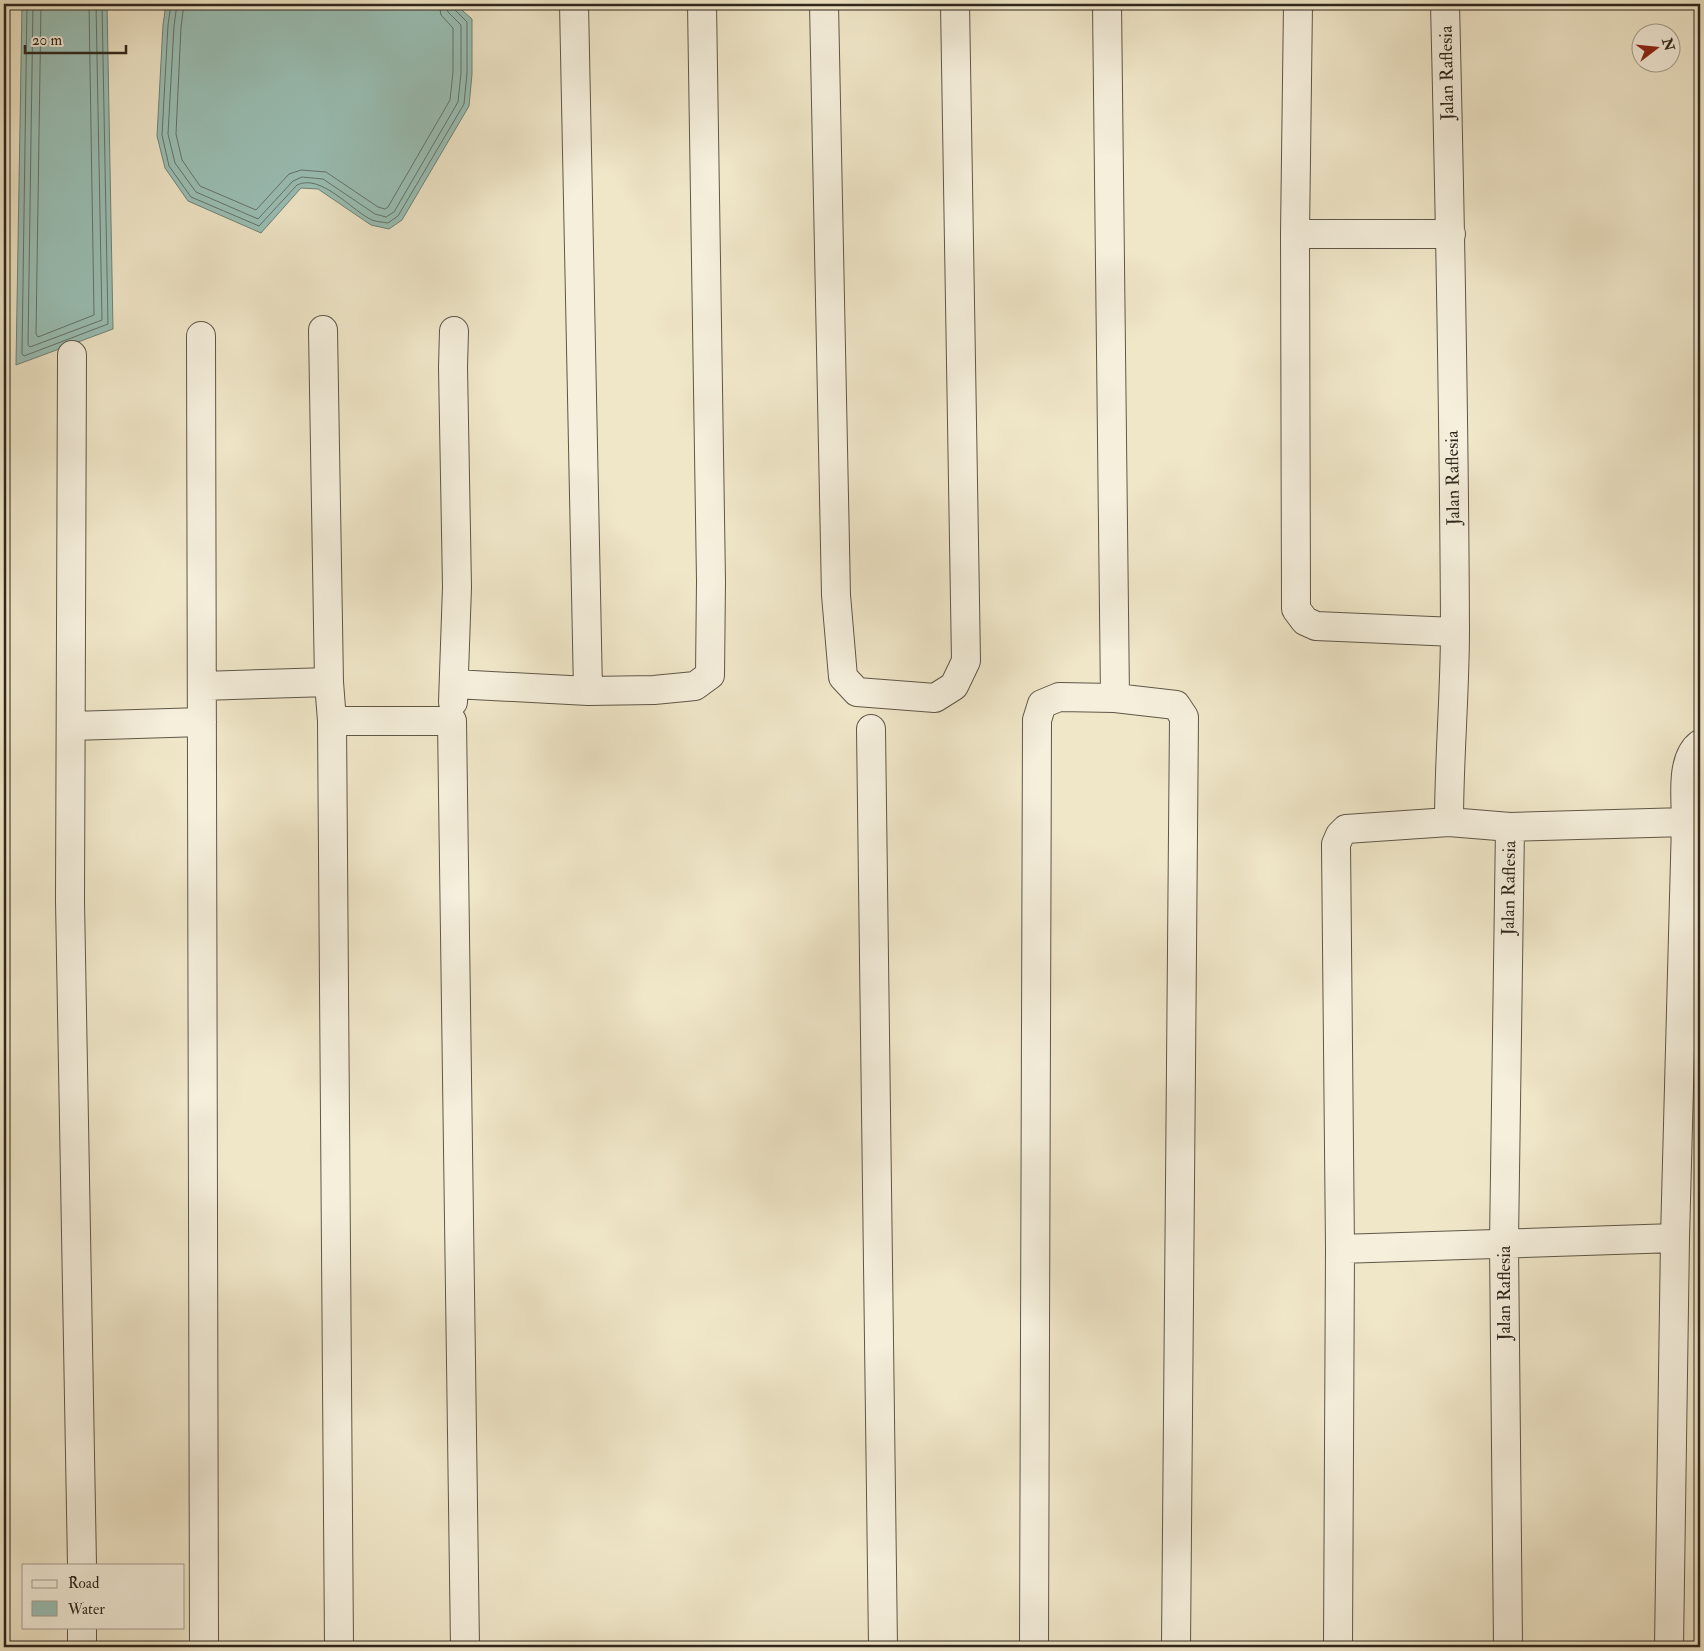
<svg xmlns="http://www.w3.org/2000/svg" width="1704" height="1651" font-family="'IM FELL Double Pica',serif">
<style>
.water{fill:#9ac0b6;stroke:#6f8379}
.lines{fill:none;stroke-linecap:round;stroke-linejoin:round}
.shore{stroke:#64746a;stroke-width:1}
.minor-casing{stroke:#5f5748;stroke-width:30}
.minor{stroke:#f5efdc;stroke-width:28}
.labels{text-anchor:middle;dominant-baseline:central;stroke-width:4;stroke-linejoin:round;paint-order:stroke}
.street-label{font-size:18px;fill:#2f271d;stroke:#f5efdc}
</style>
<rect width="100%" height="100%" fill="#f0e7c9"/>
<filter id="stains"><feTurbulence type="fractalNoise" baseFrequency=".004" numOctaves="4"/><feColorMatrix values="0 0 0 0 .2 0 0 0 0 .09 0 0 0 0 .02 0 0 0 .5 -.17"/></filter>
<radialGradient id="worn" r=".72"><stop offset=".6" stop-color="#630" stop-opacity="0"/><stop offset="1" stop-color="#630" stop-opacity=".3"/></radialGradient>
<path class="water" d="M26,4h81l6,325 -97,36 6,-360z
M166,4h289l17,15v55l-3,32 -67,114 -13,9 -18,-4 -53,-36 -17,-1 -40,45 -73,-32 -23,-33 -8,-32 6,-111z"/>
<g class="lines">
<path class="shore" d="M27,4l-5,350 2,2 84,-32 -6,-320
M33,4l-5,341 2,2 72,-27 -6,-316
M41,4l-5,330 2,3 56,-22 -5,-311
M171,4l-3,21 -6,110 7,31 22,31 68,29 38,-41c24,-12 55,26 75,35 5,2 11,2 16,3l10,-7 66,-112 3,-31v-51l-13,-13 -2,-5
M177,4l-3,22 -6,108 7,29 21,29 62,27 35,-38 9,-4 21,2 52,35 11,3 8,-5 64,-110 3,-29v-48l-13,-13 -2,-8
M184,4l-3,23 -5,107 6,26 18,26 56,24 33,-36 12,-4 25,2 52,35 7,2 3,-2 62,-107 3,-28v-44l-12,-13 -2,-11"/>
<g class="minor-casing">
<path id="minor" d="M574,4l14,687
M824,4l12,591 7,82 14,15 78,6 19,-12 12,-25 -11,-657
M1107,4l8,694
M1298,4l-3,230 1,375 9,12 11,5 139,6
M1445,4c5,208 9,417 10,625 0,64 -6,129 -6,193
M1295,234h156
M323,330l6,352 3,39 7,926
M201,336l3,1311
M72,355l-2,546 12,664
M454,684l134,7 66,-1 41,-4 15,-11 1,-94 -9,-577
M202,686l127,-4
M453,702l4,-115 -4,-220 1,-36
M332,721h120l13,926
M72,726l130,-4
M871,729l12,918
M1510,827l176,-5
M1340,1249l335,-11
M82,1627v20
M1034,1647l3,-927 5,-16 17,-7 56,1 61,7 8,12 -8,930
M1338,1647l2,-398 -4,-405 4,-9 6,-6 103,-7 61,5 -6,415 4,405
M1669,1647l6,-409 11,-416c0,-23 -6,-63 14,-78"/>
</g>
<use href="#minor" class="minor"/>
</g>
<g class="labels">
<g class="street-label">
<text transform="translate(1447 73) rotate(-91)">Jalan Raflesia</text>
<text transform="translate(1453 478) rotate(-91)">Jalan Raflesia</text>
<text transform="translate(1509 888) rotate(-89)">Jalan Raflesia</text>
<text transform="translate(1504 1293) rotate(-90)">Jalan Raflesia</text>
</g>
</g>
<rect width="1704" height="1651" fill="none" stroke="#f0e7c9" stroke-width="20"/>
<rect x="5" y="5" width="1694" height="1641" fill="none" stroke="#2f271d" stroke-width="2.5"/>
<rect x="10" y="10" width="1684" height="1631" fill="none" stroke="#2f271d"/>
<rect x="22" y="1564" width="162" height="65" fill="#f5efdc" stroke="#a69f90"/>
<rect x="32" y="1580" width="25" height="8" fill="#f5efdc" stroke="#a69f90"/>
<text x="68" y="1588" font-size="15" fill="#2f271d">Road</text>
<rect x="32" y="1601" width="25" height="15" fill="#9ac0b6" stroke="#a69f90"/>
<text x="68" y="1614" font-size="15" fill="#2f271d">Water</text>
<g transform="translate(1656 48) rotate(74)"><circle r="24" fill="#f5efdc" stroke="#a69f90"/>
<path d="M0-4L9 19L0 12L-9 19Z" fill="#8f2418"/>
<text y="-8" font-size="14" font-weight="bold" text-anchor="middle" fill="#2f271d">N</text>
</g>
<path d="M25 45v8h101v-8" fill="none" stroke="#2f271d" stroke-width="2.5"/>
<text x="32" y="45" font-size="15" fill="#2f271d" stroke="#f5efdc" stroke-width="4" paint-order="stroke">20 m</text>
<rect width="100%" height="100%" filter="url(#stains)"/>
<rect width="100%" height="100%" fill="url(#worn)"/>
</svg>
